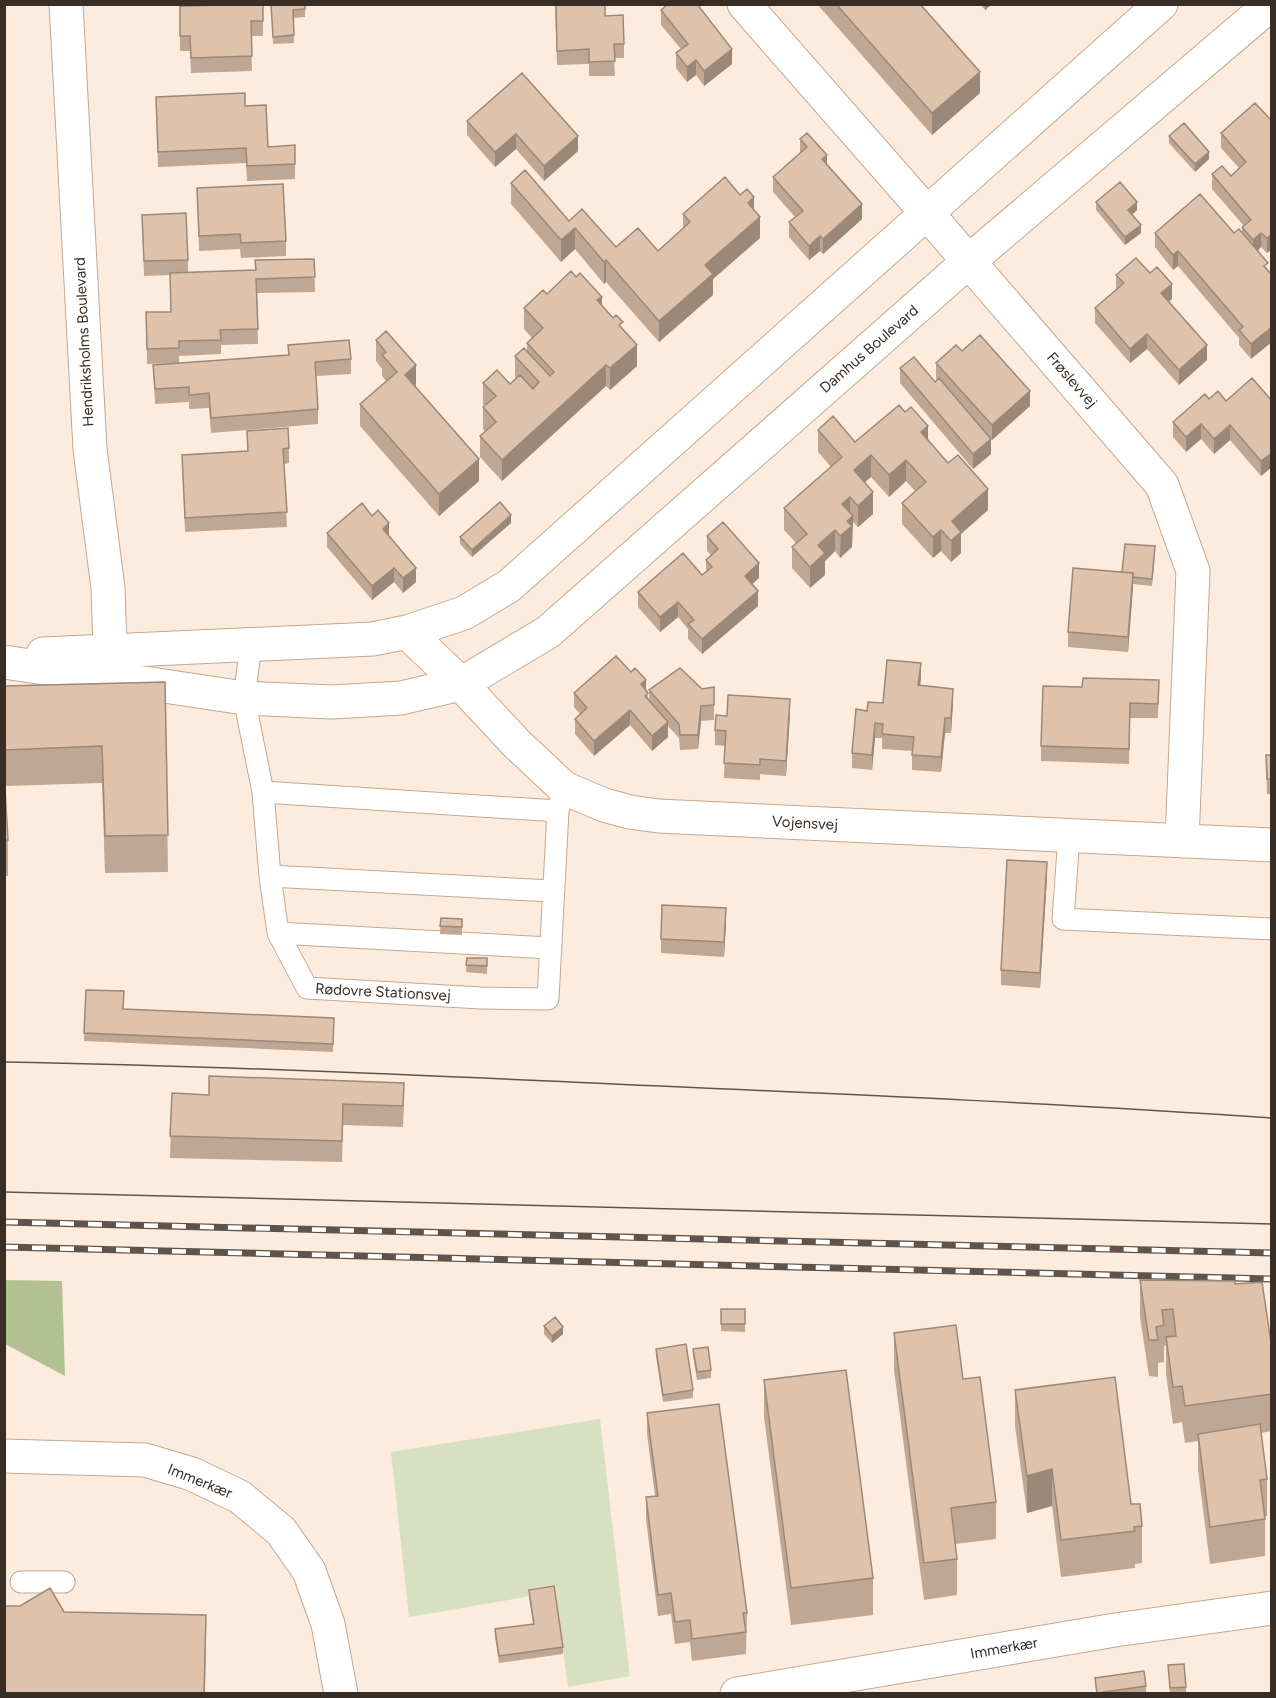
<svg xmlns="http://www.w3.org/2000/svg" width="1276" height="1698" font-family="Figtree,sans-serif">
<style>
.green{fill:#d7e0c1}
.forest{fill:#b3c191}
.lines{fill:none;stroke-linecap:round;stroke-linejoin:round}
.lane-casing{stroke:#c3a891;stroke-width:23}
.street-casing{stroke:#c3a891;stroke-width:35}
.secondary-casing{stroke:#c3a891;stroke-width:35}
.lane{stroke:#fff;stroke-width:21}
.street{stroke:#fff;stroke-width:33}
.secondary{stroke:#fff;stroke-width:33}
.tram{stroke:#60544a;stroke-width:1.5}
.rail-casing{stroke:#60544a;stroke-width:7}
.rail{stroke:#fff;stroke-width:4.5;stroke-dasharray:14;stroke-linecap:butt}
.wall{fill:#bfa793}
.shaded-wall{fill:#9b8878}
.building{fill:#dec2ab;stroke:#9b8878;stroke-width:1.5}
.labels{text-anchor:middle;dominant-baseline:central;stroke-width:6;stroke-linejoin:round;paint-order:stroke}
.street-label{font-size:15px;fill:#392e25;stroke:#fff}
</style>
<rect width="100%" height="100%" fill="#fdecde"/>
<path class="green" d="M600,1419l30,257 -62,11 -13,-95 -146,25 -18,-165z"/>
<path class="forest" d="M4,1280l58,1 3,95 -60,-32z"/>
<g class="lines">
<g class="lane-casing">
<path id="lane" d="M251,645l-7,53 19,94 7,84 8,57 29,55 174,10 67,1 10,-188 6,-23
M263,792l295,19
M1069,836l-6,83 209,10
M270,876l282,15
M278,933l272,15
M21,1582h43"/>
</g>
<g class="street-casing">
<path id="street" d="M66,4l24,445 18,139 3,91
M744,4l182,208 236,273 31,86 -11,270
M407,632l54,52 55,59 48,45 40,17 26,7 28,4 614,29
M4,1456l141,4 47,14 48,23 41,34 28,40 19,53 13,70
M737,1694l378,-64 157,-22"/>
</g>
<g class="secondary-casing">
<path id="secondary" d="M43,654l330,-15 34,-7 57,-19 45,-27 652,-582
M4,662l240,36 88,4 69,-4 60,-14 87,-52 421,-371 302,-257"/>
</g>
<use href="#lane" class="lane"/>
<use href="#street" class="street"/>
<use href="#secondary" class="secondary"/>
<path class="tram" d="M4,1062c219,4 438,14 656,24 204,9 408,18 612,32
M4,1192l1268,32"/>
<g class="rail-casing">
<path id="rail" d="M4,1222l1268,31
M4,1247l1268,32"/>
</g>
<use href="#rail" class="rail"/>
</g>
<path class="wall" d="M263,4v32h-12l1,35 -61,2 -1,-22h-10v-45z
M271,4h34v13l-12,1 1,25 -21,1z
M555,4h50v12l19,28v14h-10l1,18h-26v-12l-32,1z
M817,4h103l60,89 -48,42z
M980,4h12l-7,6z
M661,10l71,54 -28,22 -8,-11 -9,7 -11,-14v-15l5,-4 -20,-24z
M156,97l89,9 23,41 27,17v15l-48,2 -1,-18 -88,4z
M467,121l111,30 -34,30 -28,-32 -21,18 -28,-32z
M1272,121v128l-5,4 -6,-6 -3,4 -7,108 -12,-14v-7l-61,-72 -5,4 -18,-23v-14h87v-6l2,-1 -32,-37v-15l19,2 8,-8 -18,-20v-15z
M1169,136l40,23 -14,13 -26,-29z
M800,139l27,26 35,54 -39,35 -3,-3 -11,9 -20,-23v-15l6,-5 -22,-25v-15l27,-24z
M511,183l58,38 47,26 42,4 25,-23v-14l71,-4 6,28 -47,41v16l-54,47 -53,-60 -2,2 -29,-35 -14,13 -50,-58z
M197,188l89,53v15l-45,2 -1,-9 -41,2z
M1096,202l41,8 -5,5 9,18 -16,12 -29,-35z
M142,215l46,45v12l67,-2 59,-11 1,33 -58,1 1,51 -37,1v9l-42,2v7l-32,1 -1,-52h25l-1,-37 -26,1z
M1116,275l56,24 -3,2 38,59 -28,25 -32,-36 -17,14 -35,-40v-15l21,-18z
M547,294l55,11 21,24 14,37 -27,24 -4,-4 -104,95 -22,-24v-21l5,-5 -2,-2v-22l2,-1 -2,-2v-21l27,1 6,-6 -1,-1v-21l12,-6v-7l5,-5 -8,-9v-21z
M376,340l40,47 63,94 -40,35 -79,-90v-22l26,-23 -4,-5v-7l-6,-8z
M288,345l63,14v15l-35,2 2,33v15l-107,9 -2,-25 -20,1v-7l-34,2 -2,-39 135,-10z
M962,351l68,55 -38,34 -10,-11 9,25 -18,15 -73,-86v-15l35,14 2,-3 -1,-1v-15z
M1209,399l17,2h46v66l-11,9 -31,-36 -16,14 -13,-15 -15,13 -13,-15v-15z
M818,430l37,12 73,-2 60,70 -27,24v19l-10,9 -10,-11 -8,7 -31,-34v-21l13,-12 -9,-10 -17,16 -18,-20 -7,5 9,32 -15,13 -5,-5 -1,25 -12,11 -5,-7 -10,10v14l-15,13 -18,-20v-21l4,-4 -12,-13v-22l47,-41 -13,-15z
M247,431l42,17v15l-5,1 3,63 -102,5 -3,-77 65,-4z
M511,523l-39,34 -12,-13v-7z
M327,533l62,3 27,46 -13,11 -9,-11 -22,18 -45,-53z
M707,536l52,42 -7,6 6,22 -56,48 -14,-15v-10l-10,-12 -18,15 -22,-25v-15l64,-17 4,-3v-12l5,-5 -4,-4z
M1155,554l-3,32 -19,-2 -5,68 -60,-5v-15l54,-60z
M921,678l-1,8 33,17 -2,30h-6l-4,39 -29,-2v-19l-30,-2v-11h-7l-3,32 -20,-2v-15l15,-42 16,-8z
M1159,680l-1,38h-28l-1,46 -88,-3v-15l41,-59z
M165,682l3,190 -63,1 -3,-90 -97,3 3,54v36h-4v-190z
M714,687v33l-13,1 -3,28 -18,1 -1,-12 -11,-12v11l-16,14 -22,-26 -36,31 -19,-22v-15l5,-5 -6,-7v-14l72,-3 3,10v-10l53,-1z
M790,714l-4,62 -26,-2v6l-36,-2 1,-32 -10,-1v-15l12,-14z
M1266,755h6v39h-5z
M1047,877l-7,111 -39,-3v-15z
M441,918l21,1v16l-22,-1z
M726,922l-2,35 -63,-4v-14z
M467,958h20v16l-21,-2z
M86,990l37,19 211,9 -1,34 -249,-11z
M172,1093l232,11 -1,23 -60,-2 -1,37 -172,-4z
M1140,1280l95,4 37,65v82l-11,2 6,46v37h-2v40l-55,8 -12,-94v-29l-13,2 -3,-21 -9,2 -7,-50v-28h-2v16l-6,1v14l-9,-1 -9,-59z
M721,1309h24v23l-24,-1z
M544,1326l19,8 -11,9 -8,-9z
M894,1333l69,46 33,123v37l-41,5 2,15v36l-33,5 -30,-230z
M656,1349l37,41v8l-30,4 -7,-46z
M693,1349l18,21v8l-14,2 -4,-24z
M764,1380l109,198v37l-82,10 -27,-208z
M1015,1390l116,114 11,22v37l-7,1v4l-74,9 -9,-71 -25,7 -12,-87z
M647,1413l100,200 -1,41 -54,7 -2,-19 -15,2 -4,-30 -13,2 -12,-97v-22l9,-1 -8,-62z
M529,1590l34,57v7l-64,9 -4,-26v-8l38,-5 -4,-26z
M1168,1665l18,22v7h-16z
M1095,1678l51,8v7l-50,1z"/>
<path class="shaded-wall" d="M985,4h7l-7,6z
M732,49v15l-28,22v-15z
M696,60v15l-9,7v-15z
M980,72v21l-48,42v-22z
M516,134v15l-21,18v-15z
M578,136v15l-34,30v-15z
M1209,152v7l-14,13v-8z
M827,155v15l-5,-11z
M754,197v22l-6,-16z
M1137,202v8l-9,8v-8z
M862,204v15l-39,35v-15z
M760,217v21l-47,41v16l-54,47v-21l46,-56z
M1141,225v8l-16,12v-8z
M575,228v21l-14,13v-22z
M1261,233v14l-8,8v-15z
M1272,234v15l-5,4v-15z
M820,236v15l-11,9v-14z
M1178,251v15l-5,4v-15z
M606,260v22l-2,2v-22z
M1172,284v15l-11,9v-15z
M602,297v21l-5,-18z
M1272,327v15l-21,17v-15z
M1147,334v15l-17,14v-14z
M637,345v21l-27,24v-22z
M1207,345v15l-28,25v-15z
M416,365v22l-11,9v-21z
M606,365v21l-104,95v-21z
M1030,391v15l-38,34v-15z
M1201,424v15l-15,13v-15z
M1230,425v15l-16,14v-15z
M928,426v22l-7,-16z
M991,439v15l-18,15v-15z
M1272,453v14l-11,9v-15z
M871,455v22l-17,15v-22z
M479,459v22l-40,35v-22z
M906,460v21l-17,16v-22z
M988,489v21l-27,24v19l-10,9 1,-41z
M873,492v22l-15,13v-21z
M850,497v21l3,-2 -1,31 -12,11 2,-54z
M511,515v8l-39,34v-7z
M389,523v15l-6,-9z
M835,530v21l-10,10v14l-15,13v-21l8,-22z
M941,530v21l-8,7v-21z
M759,563v15l-14,13v-15z
M394,568v14l-22,18v-14z
M416,568v14l-13,11v-15z
M1133,573v15l-5,64v-15z
M758,591v15l-56,48v-15z
M678,602v15l-18,15v-15z
M921,663v15l-3,22v-15z
M646,680v14l-5,-10z
M953,689v14l-2,30v-15z
M790,699v15l-4,62v-15z
M701,706v15l-3,28v-14z
M630,710v15l-36,31v-15z
M945,718v15l-4,39v-15z
M668,722v15l-16,14v-15z
M875,723v15l-3,32v-15z
M1047,862v15l-7,111v-15z
M726,908v14l-2,35v-15z
M563,1327v7l-11,9v-7z
M1052,1469v37l-25,7v-37z
M206,1615l-1,79h-1z"/>
<path class="building" d="M263,4v17h-12l1,35 -61,2 -1,-22h-10v-30z
M271,4h34v5l-12,1 1,25 -21,2z
M556,4h49v12l18,-1 1,29h-10l1,17 -26,1v-13l-32,2z
M668,4h29l35,45 -28,22 -8,-11 -9,7 -11,-14 12,-9 -27,-34z
M836,4h84l60,68 -48,41z
M522,73l56,63 -34,30 -28,-32 -21,18 -28,-31z
M245,93v13l21,-1 2,42 27,-2v19l-48,2 -1,-18 -88,4 -2,-55z
M1255,103l17,18v113l-5,4 -6,-5 -8,7 -11,-13 9,-7 -39,-46 10,-8 9,10 15,-14 -25,-29z
M1184,123l25,29 -14,12 -26,-28z
M807,133l20,22 -5,4 40,45 -39,35 -3,-3 -11,10 -20,-24 14,-11 -30,-34 34,-30 -7,-8z
M525,170l44,51 13,-12 34,38 22,-19 20,23 32,-29 -7,-8 42,-37 15,18 7,-6 7,8 -6,6 12,14 -55,48 8,9 -54,47 -53,-61 -2,2 -29,-34 -14,12 -50,-57z
M1120,182l17,20 -9,8 13,15 -16,12 -29,-35z
M283,184l3,57 -45,2 -1,-9 -41,2 -2,-48z
M1200,194l34,39 5,-4 29,34 -4,3 8,9v52l-21,17 -12,-14 4,-3 -65,-76 -5,4 -18,-22z
M186,213l2,47 -44,1 -2,-46z
M1136,258l14,15 7,-6 15,17 -11,9 46,52 -28,25 -32,-36 -17,15 -35,-41 29,-25 -8,-8z
M314,259l1,18 -59,2 2,50 -38,1 1,10 -42,1v7l-32,1 -1,-37h25l-1,-39 86,-3 -1,-10z
M571,271l5,6 4,-4 22,24 -5,3 16,18 3,-3 7,7 -4,3 18,20 -27,23 -4,-3 -104,95 -22,-24 16,-14 -13,-15 13,-11 -13,-13 14,-13 13,14 10,-9 13,14 6,-7 -24,-26 9,-8 26,28 4,-4 -27,-29 16,-15 -19,-20 19,-18 4,4z
M386,331l30,34 -11,10 74,84 -40,35 -79,-90 37,-32 -15,-17 4,-3 -10,-12z
M980,335l50,56 -38,34 -56,-62 20,-18 6,6z
M349,340l2,19 -36,3 3,47 -107,9 -2,-25 -20,2v-8l-34,2 -2,-24 136,-10 -1,-10z
M914,357l21,25 4,-4 52,61 -18,15 -73,-86z
M1252,378l20,23v52l-11,8 -31,-36 -16,14 -13,-15 -15,13 -13,-15 32,-28 4,5 9,-8 8,10z
M899,405l6,7 6,-5 17,19 -7,6 27,31 10,-8 30,34 -36,32 9,11 -10,9 -10,-11 -8,7 -31,-34 24,-21 -20,-22 -17,15 -18,-20 -17,15 19,22 -15,14 -8,-9 -8,7 11,12 -6,5 5,5 -12,10 -5,-6 -17,15 7,8 -15,14 -18,-20 15,-13 -23,-26 58,-51 -24,-27 15,-14 22,26z
M288,428l1,20 -6,1 4,63 -102,6 -3,-63 66,-4 -1,-20z
M500,502l11,13 -39,35 -12,-13z
M362,503l10,13 6,-6 11,13 -6,6 33,39 -13,10 -9,-10 -22,18 -45,-53z
M723,522l36,41 -14,13 13,15 -56,48 -14,-15 6,-4 -16,-18 -18,15 -22,-25 45,-39 19,22 10,-8 -6,-7 12,-11 -11,-13z
M1125,544l30,2 -3,33 -19,-2v-4l-11,-1z
M1073,568l60,5 -5,64 -60,-5z
M616,656l15,16 4,-4 11,12 -5,4 7,9 -3,3 23,26 -16,14 -22,-26 -36,31 -19,-22 12,-11 -13,-15z
M887,660l34,3 -3,22 35,4 -2,29h-6l-4,39 -29,-2 2,-18 -32,-3 1,-10 -8,-1 -3,32 -20,-2 4,-44 11,2 1,-9 15,1z
M680,668l22,21 12,-2v18l-13,1 -3,29h-18l-1,-11 -30,-34z
M1083,678l76,2 -1,24 -28,-1 -1,46 -88,-3 2,-60 39,1z
M165,682l3,153 -63,1 -3,-90 -98,4v-64z
M728,695l62,4 -4,62 -26,-2v6l-36,-2 2,-32 -11,-1 1,-15 11,1z
M1266,755h6v24h-5z
M4,772l4,68h-4z
M1007,860l40,2 -7,111 -39,-3z
M662,905l64,3 -2,34 -63,-3z
M441,918l21,1v8l-22,-1z
M467,958h20v8l-21,-1z
M86,990l38,1 -1,18 211,9 -1,26 -249,-11z
M209,1076l195,7 -1,23 -60,-2 -1,37 -172,-5 2,-43 37,2z
M1140,1280l95,1v3l27,-2 10,67v45l-87,12 -3,-20 -9,1 -7,-50 10,-1 -3,-27 -11,1 2,15 -8,2 2,13h-9z
M721,1309h24v15h-24z
M555,1317l8,10 -11,9 -8,-10z
M956,1325l7,54 17,-2 16,125 -45,6 6,51 -33,4 -30,-230z
M686,1344l7,46 -30,5 -7,-46z
M708,1347l3,23 -14,2 -4,-23z
M846,1370l27,208 -82,10 -27,-208z
M1115,1377l16,127h9l2,22 -8,1 1,4 -74,9 -9,-71 -25,7 -12,-86z
M719,1404l28,209h-4l3,19 -54,7 -2,-19 -15,2 -4,-29 -13,2 -12,-98 12,-1 -11,-83z
M1260,1424l7,55 -7,1 5,39 -55,8 -12,-93z
M554,1586l9,61 -64,9 -4,-27 39,-5 -5,-34z
M50,1588l14,24 142,3 -2,79h-200v-88h16z
M1184,1664l2,23 -16,1 -2,-23z
M1144,1671l2,15 -49,7 -2,-15z"/>
<g class="labels">
<g class="street-label">
<text transform="translate(84 342) rotate(-93)">Hendriksholms Boulevard</text>
<text transform="translate(869 349) rotate(-41)">Damhus Boulevard</text>
<text transform="translate(1072 380) rotate(49)">Frøslevvej</text>
<text transform="translate(805 823) rotate(3)">Vojensvej</text>
<text transform="translate(383 992) rotate(3)">Rødovre Stationsvej</text>
<text transform="translate(200 1481) rotate(22)">Immerkær</text>
<text transform="translate(1004 1648) rotate(-10)">Immerkær</text>
</g>
</g>
<rect width="1276" height="1698" fill="none" stroke="#392e25" stroke-width="12"/>
</svg>
